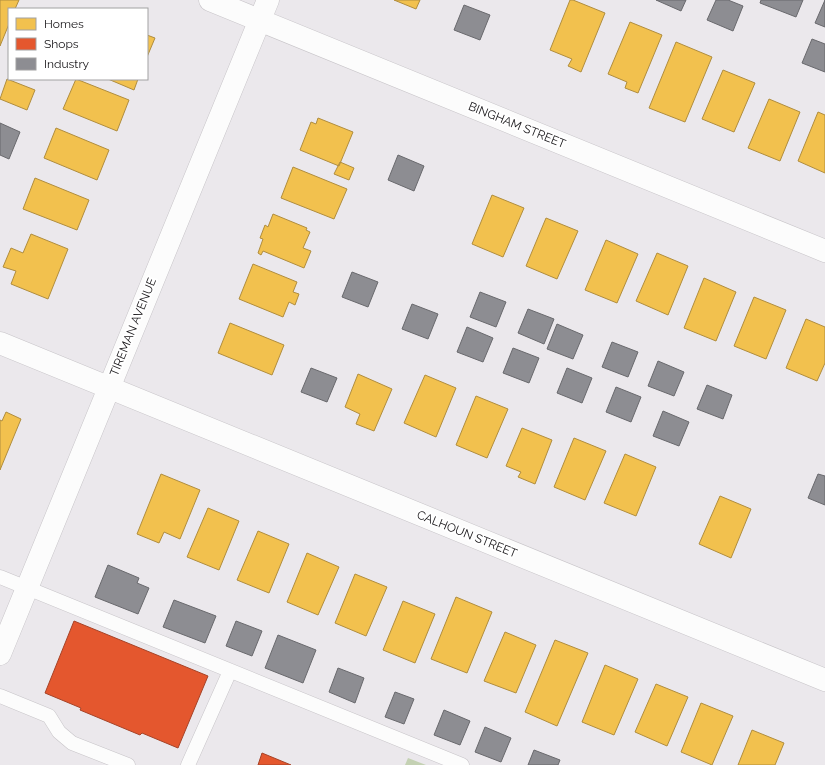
<svg xmlns="http://www.w3.org/2000/svg" width="825" height="765" font-family="Raleway,sans-serif">
<style>
.green{fill:#c4d1b3}
.homes{fill:#f2c14e;stroke:#b08d3e}
.shops{fill:#e4572e;stroke:#a64327}
.industry{fill:#8d8d92;stroke:#69696d}
.lines{fill:none;stroke-linecap:round;stroke-linejoin:round}
.lane-casing{stroke:#c7c4c8;stroke-width:15}
.street-casing{stroke:#c7c4c8;stroke-width:23}
.secondary-casing{stroke:#c7c4c8;stroke-width:23}
.lane{stroke:#fcfcfc;stroke-width:14}
.street{stroke:#fcfcfc;stroke-width:22}
.secondary{stroke:#fcfcfc;stroke-width:22}
.labels{text-anchor:middle;dominant-baseline:central;stroke-width:4;stroke-linejoin:round;paint-order:stroke}
.street-label{font-size:12px;fill:#161417;stroke:#fff}
</style>
<rect width="100%" height="100%" fill="#ebe8ec"/>
<path class="green" d="M408,758l18,7h-21z"/>
<path class="homes" d="M0,0h19l-4,9h-6v15l-9,22z
M394,0h26l-4,9z
M570,0h3l32,13 -24,59 -13,-6 4,-7 -22,-9z
M630,22l32,13 -24,58 -13,-5 2,-6 -19,-8z
M147,35l8,3 -8,19z
M676,42l36,15 -27,65 -36,-14z
M723,70l32,13 -21,49 -32,-13z
M7,79l28,11 -8,20 -27,-11z
M76,79l53,21 -12,31 -54,-22z
M108,79h30l-4,11z
M769,99l31,13 -20,49 -32,-13z
M818,112l7,3v58l-27,-12z
M318,118l35,14 -14,34 -39,-16 11,-28 5,2z
M56,128l53,22 -12,30 -53,-22z
M340,162l14,6 -5,12 -15,-6z
M293,167l54,22 -13,30 -53,-21z
M35,178l54,22 -12,30 -54,-21z
M492,195l32,13 -21,49 -31,-13z
M273,214l34,14 -1,2 4,2 -7,16 8,3 -7,17 -41,-17 -2,4 -3,-2 5,-14 -3,-1 5,-13 3,2z
M546,218l32,13 -21,48 -31,-13z
M31,234l37,15 -20,50 -37,-15 5,-13 -13,-4 8,-19 12,5z
M606,240l32,14 -21,49 -32,-13z
M657,253l31,13 -20,49 -32,-14z
M253,264l44,18 -4,10 6,2 -4,11 -6,-3 -6,15 -44,-18z
M704,278l32,14 -20,49 -32,-13z
M754,297l32,13 -20,49 -32,-13z
M806,319l19,8v36l-8,18 -31,-13z
M230,323l54,22 -12,30 -54,-22z
M358,374l34,15 -18,42 -18,-7 4,-10 -15,-7z
M425,375l31,13 -20,49 -32,-14z
M476,396l32,13 -21,49 -31,-13z
M6,412l15,7 -21,51v-50l2,1z
M522,428l30,12 -17,44 -17,-7 3,-5 -15,-6z
M574,438l32,13 -21,49 -31,-13z
M625,454l31,13 -20,49 -32,-13z
M161,474l39,16 -20,49 -16,-7 -5,11 -22,-9z
M720,496l31,13 -20,49 -32,-14z
M208,508l31,13 -20,49 -32,-13z
M258,531l31,13 -20,49 -32,-13z
M307,553l32,14 -21,48 -31,-13z
M355,574l32,13 -21,49 -31,-13z
M456,597l36,15 -25,61 -36,-14z
M403,601l32,13 -20,49 -32,-13z
M505,632l31,13 -20,48 -32,-12z
M555,640l33,13 -31,73 -32,-14z
M605,665l33,14 -24,56 -32,-13z
M656,684l32,13 -21,49 -32,-14z
M701,703l32,13 -21,49 -31,-13z
M752,730l32,13 -9,22h-37z"/>
<path class="shops" d="M74,621l134,55 -30,72 -36,-15 -2,2 -60,-25 1,-2 -36,-15z
M262,753l29,12h-33z"/>
<path class="industry" d="M656,0h30l-5,11z
M716,0h12l15,6 -10,25 -26,-11z
M761,0h42l-7,17 -36,-14z
M825,0v27l-10,-4z
M464,5l26,10 -10,25 -26,-10z
M812,39l13,5v28l-23,-9z
M0,123l20,9 -11,27 -9,-4z
M398,155l26,11 -10,25 -26,-11z
M352,272l26,10 -10,25 -26,-10z
M480,292l26,10 -10,25 -26,-10z
M412,304l26,10 -10,25 -26,-10z
M528,309l26,10 -10,25 -26,-11z
M557,324l26,11 -10,24 -26,-10z
M467,327l26,11 -10,24 -26,-10z
M612,342l26,10 -10,25 -26,-10z
M513,348l26,10 -10,25 -26,-10z
M658,361l26,11 -10,24 -26,-10z
M311,368l26,10 -10,24 -26,-10z
M567,368l25,10 -10,25 -25,-10z
M707,385l25,10 -9,24 -26,-10z
M616,387l25,10 -10,25 -25,-10z
M663,411l26,11 -10,24 -26,-10z
M818,474l7,2v29l-17,-7z
M108,565l31,13 -2,5 12,5 -11,26 -43,-17z
M174,600l42,16 -11,27 -42,-16z
M236,621l26,10 -10,25 -26,-10z
M278,635l38,15 -13,33 -38,-15z
M338,668l26,10 -9,25 -26,-11z
M395,692l19,7 -10,25 -19,-7z
M444,710l26,11 -10,24 -26,-10z
M485,727l26,11 -10,24 -26,-10z
M534,750l26,10 -2,5h-30z"/>
<g class="lines">
<g class="lane-casing">
<path id="lane" d="M0,577l462,188
M0,696l49,20 10,16 13,11 56,22
M188,765l42,-94"/>
</g>
<g class="street-casing">
<path id="street" d="M210,0l615,251
M0,343l825,337"/>
</g>
<g class="secondary-casing">
<path id="secondary" d="M0,654l268,-654"/>
</g>
<use href="#lane" class="lane"/>
<use href="#street" class="street"/>
<use href="#secondary" class="secondary"/>
</g>
<g class="labels">
<g class="street-label">
<text transform="translate(517 125) rotate(22)">BINGHAM STREET</text>
<text transform="translate(133 327) rotate(-68)">TIREMAN AVENUE</text>
<text transform="translate(467 534) rotate(22)">CALHOUN STREET</text>
</g>
</g>
<rect x="8" y="8" width="140" height="72" fill="#ffffff" stroke="#a2a1a2"/>
<rect x="16" y="18" width="20" height="12" fill="#f2c14e" stroke="#a2a1a2"/>
<text x="44" y="28" font-size="12" fill="#161417">Homes</text>
<rect x="16" y="38" width="20" height="12" fill="#e4572e" stroke="#a2a1a2"/>
<text x="44" y="48" font-size="12" fill="#161417">Shops</text>
<rect x="16" y="58" width="20" height="12" fill="#8d8d92" stroke="#a2a1a2"/>
<text x="44" y="68" font-size="12" fill="#161417">Industry</text>
</svg>
